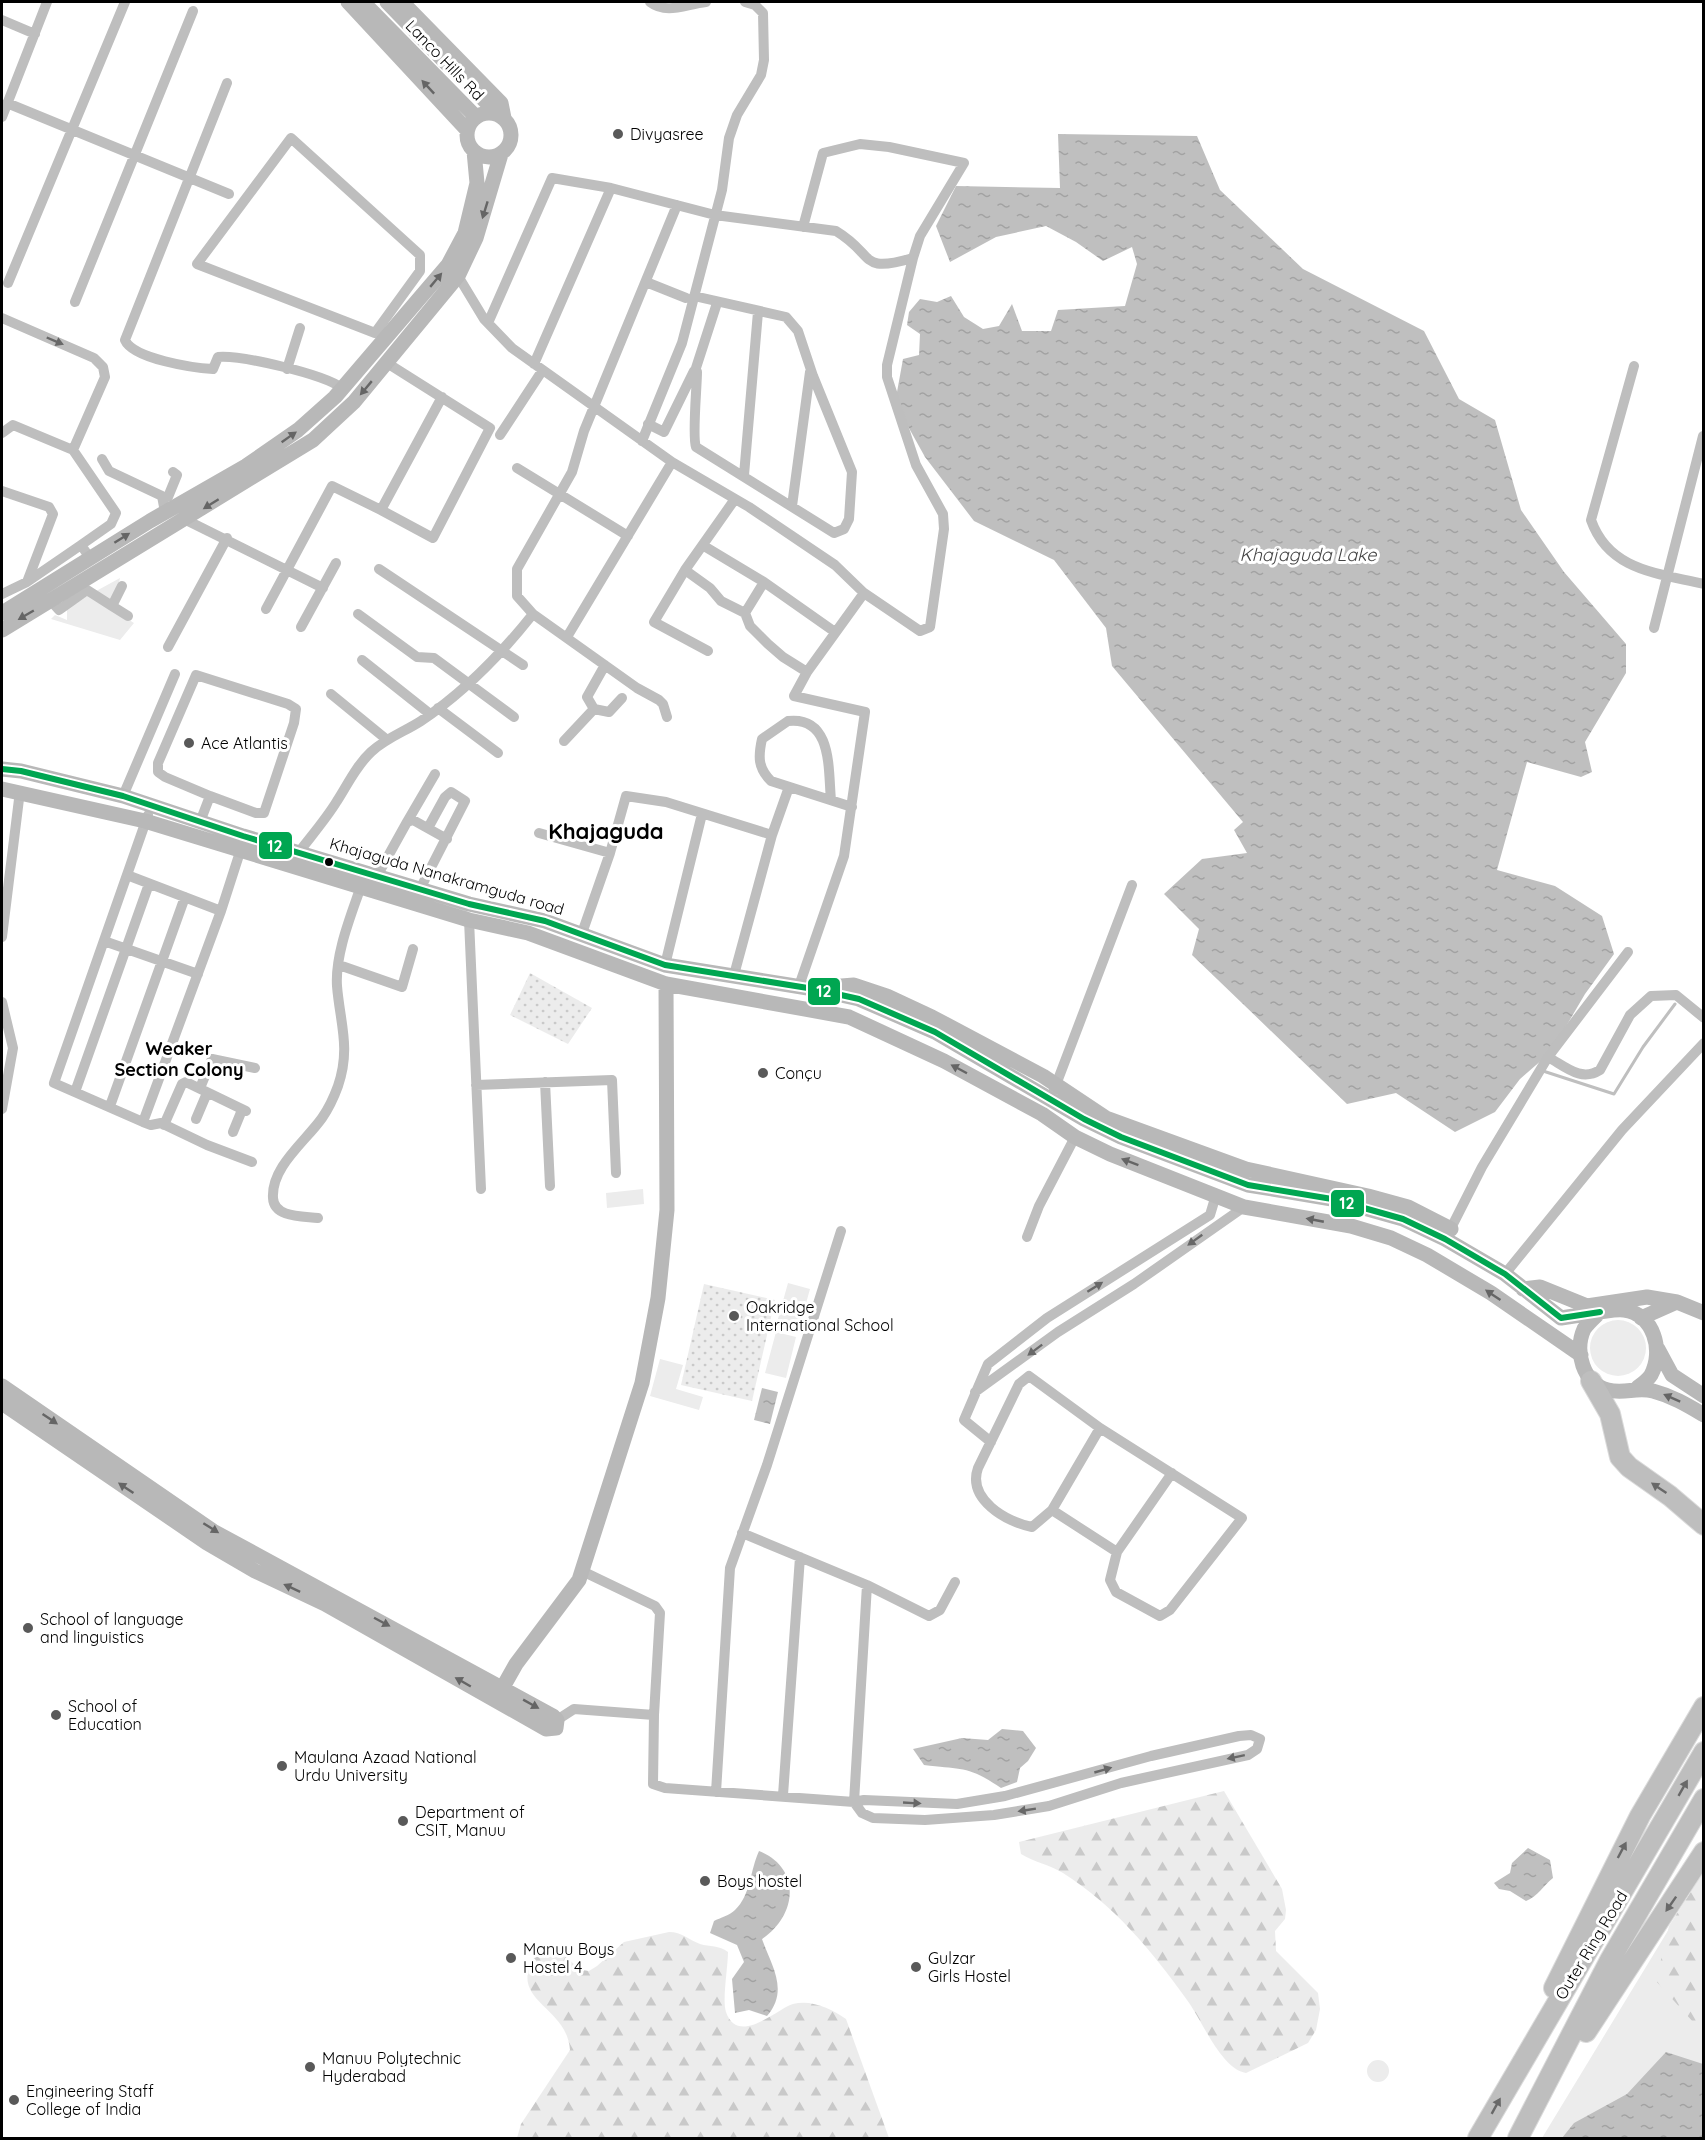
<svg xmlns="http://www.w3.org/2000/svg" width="1705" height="2140" font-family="Quicksand,sans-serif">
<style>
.grass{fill:#ececec}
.forest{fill:url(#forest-firs)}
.park{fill:url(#park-dots)}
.water{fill:url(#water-ripples)}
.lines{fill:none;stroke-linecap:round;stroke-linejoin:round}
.stream{stroke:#bfbfbf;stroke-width:3}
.highway-casing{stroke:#dbdbdb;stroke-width:22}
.street{stroke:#bebebe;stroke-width:10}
.secondary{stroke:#b8b8b8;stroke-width:15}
.highway{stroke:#bebebe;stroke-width:20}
.bus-1-casing{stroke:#fff;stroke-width:10}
.bus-1{stroke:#00a651;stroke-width:6}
.oneway{fill:#656565}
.oneway2{fill:#686868}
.poi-dot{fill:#595959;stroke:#fff;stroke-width:2}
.bus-dot{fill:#000;stroke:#fff;stroke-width:2}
.labels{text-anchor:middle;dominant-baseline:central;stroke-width:6;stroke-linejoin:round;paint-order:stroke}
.street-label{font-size:16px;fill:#000;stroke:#fff}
.poi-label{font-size:16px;fill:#000;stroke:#fff;text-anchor:start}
.water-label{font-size:18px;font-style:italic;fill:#444;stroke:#fff}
.neighbourhood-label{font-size:18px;font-weight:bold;fill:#000;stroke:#fff}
.district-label{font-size:22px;font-weight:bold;fill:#000;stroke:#fff}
.line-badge{stroke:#fff;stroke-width:2}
.badge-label{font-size:16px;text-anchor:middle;font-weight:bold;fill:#fff}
</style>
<defs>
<pattern id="forest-firs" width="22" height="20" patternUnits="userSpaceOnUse" patternTransform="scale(1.5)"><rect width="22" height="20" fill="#ececec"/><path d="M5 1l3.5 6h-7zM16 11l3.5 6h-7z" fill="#c9c9c9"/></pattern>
<pattern id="park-dots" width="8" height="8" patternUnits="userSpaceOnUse" patternTransform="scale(1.5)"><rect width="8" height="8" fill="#ececec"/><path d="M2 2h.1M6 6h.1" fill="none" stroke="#c9c9c9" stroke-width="1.8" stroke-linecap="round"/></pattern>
<pattern id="water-ripples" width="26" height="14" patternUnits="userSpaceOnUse" patternTransform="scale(1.5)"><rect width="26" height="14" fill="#bfbfbf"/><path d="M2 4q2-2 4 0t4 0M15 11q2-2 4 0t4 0" fill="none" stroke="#a2a2a2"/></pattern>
</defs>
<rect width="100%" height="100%" fill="#fff"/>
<path class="grass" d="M120,578l-7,32 21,13 -14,17 -69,-21 4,-4 12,5v-13z
M643,1189l1,15 -37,4 -1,-15z
M788,1283l22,6 -12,43 -22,-6z
M1590 1348a28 28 0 1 1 56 0a28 28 0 1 1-56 0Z
M776,1332l20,5 -10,41 -21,-5z
M660,1359l23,6 -7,24 27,8 -4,13 -49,-14z
M1703,1873v265h-161z
M1367 2071a11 11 0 1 1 22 0a11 11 0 1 1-22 0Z"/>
<path class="forest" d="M1224,1791l58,98 4,21 -1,9 -10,12 1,20 42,42 2,16 -4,21 -8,13 -62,30c-25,-4 -44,-53 -59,-73 -35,-49 -73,-95 -124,-127 -13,-8 -29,-11 -42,-19l-2,-12z
M1703,1873v160l-47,-52 13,-55z
M669,1932c13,0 20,8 31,12 10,3 19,1 28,8 0,15 -6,48 -2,60 12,35 52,-4 67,-8 18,-5 39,5 53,15l43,119h-372l4,-14 49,-74c-3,-48 -73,-49 -27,-105 19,-2 27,24 46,26l8,-5 27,-24z"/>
<path class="park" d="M530,973l62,35 -24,36 -58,-29z
M704,1284l71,16 -23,101 -71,-16z"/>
<path class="water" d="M1058,134l139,2 23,54 83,79 121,62 35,68 36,21 26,90 43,62 62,72v29l-41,69 7,30 -11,5 -54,-15 -30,108 58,16 47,30 12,38 -29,40 -34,58 -31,27 -25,33 -40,20 -59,-39 -49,11 -155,-149 7,-26 -35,-35 38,-35 45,-6 -13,-23 9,-8 -131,-156 -6,-38 -52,-68 -80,-39 -49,-64 -30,-54 8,-44 16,-4 1,-21 -13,-9 2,-13 11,-13 17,3 14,-6 13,21 19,12 16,-3 13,-22 10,27h29l7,-21 67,-4 12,-42 -5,-17 -29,14 -27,-19 -30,-16 -50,11 -46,25 -14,-36 20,-40 104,2z
M762,1388l16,4 -8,32 -16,-4z
M1002,1729l21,2 13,17 -8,13 -8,7 -3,14 -16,6c-34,-23 -39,-18 -77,-23l-11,-16 49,-11 26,2z
M1528,1848l22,12 3,18c-10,8 -15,18 -27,23l-16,-10 -11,-2 -5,-6 16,-10 2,-10z
M759,1851c43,17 38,65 3,88 10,28 27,51 5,77l-18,-6 -14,3 -3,-34 12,-17 -7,-17 -27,-12 4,-12c6,-3 16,-6 21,-11 16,-15 15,-40 24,-59z
M1666,2052l37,12v74h-141l12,-15 53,-29z"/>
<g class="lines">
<path class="stream" d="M1543,1071l71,23 29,-47 32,-43"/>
<g class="highway-casing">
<path id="highway" d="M1591,1381l19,33 10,43 9,10 41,29 34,29
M1554,1988l86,-172 64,-109
M1586,2032l118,-180
M1478,2138l226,-386
M1518,2138l92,-178 94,-161"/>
</g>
<path class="street" d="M650,2c17,13 36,2 56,0
M2,20l33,14
M227,83l-102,257c8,19 69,28 88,29l5,-12c24,-2 105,17 124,31
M7,103l222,91
M2,117l45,-115
M291,138l129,117v16l-45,62 -178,-69z
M803,227l20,-74 37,-9 29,3 75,16 -44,73 -7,22
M458,276l26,43 28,29 160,114 77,45 86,58 29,28 56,38 10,-4 14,-98 -1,-15 -27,-49 -29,-88v-12l26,-107c-55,16 -37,-3 -77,-27l-121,-16 -104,-27 -59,-10 -64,145
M646,282l40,16
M8,283l117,-281
M75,302l118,-291
M2,318l92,40 9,9 2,10 -32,73 43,63 -5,11 -30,21 9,13
M534,364l77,-176
M1634,366l-43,154c18,51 67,53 113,64
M287,369l13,-41
M695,371l22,-68
M648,424l16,8 30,-61 3,1c0,14 -5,66 -1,75l138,86 10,-4 5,-10 3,-47 -39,-96 -15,-45 -12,-14 -92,-21
M2,433l11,-8 60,25
M500,435l42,-64
M642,441l40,-98 40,-153 7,-52 8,-23 24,-40 3,-15 -1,-47 -8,-8 -10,-3
M102,459l7,12 53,25 3,16
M517,468l111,68
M744,475l14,-163
M2,491l47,16 4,7 -26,68
M168,497l9,-22 -4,-3
M792,506l18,-134
M381,510l52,28 57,-110 -103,-65
M186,520l137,68
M704,546l60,36
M379,569l144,96
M685,570l25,18 11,13 24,12 5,13 18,18 15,13 24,15
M2,594l25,-12 54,-37
M51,601l8,9 28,-20 25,16 10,-20
M112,606l16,10
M266,609l66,-123 49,24 61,-113
M745,613l19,-31 71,50
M358,614l59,43 17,1 80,59
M301,627l35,-64
M1654,628l49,-192
M567,637l105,-175
M168,647l59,-109
M708,651l-54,-29 31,-52 50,-71
M362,660l68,54
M331,694l55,45
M438,708l60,45
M594,709l-7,-12 18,-32
M667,717l-4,-13 -4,-4 -22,-12 -104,-74 -16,-18v-27l55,-97 12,-41 93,-226
M564,741l30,-32 15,3 13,-14
M123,796l52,-122
M831,800c-3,-30 2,-84 -43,-79l-26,18c-4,18 -4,29 9,42l81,26
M148,815l-94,268 89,39 78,-211 19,-59
M200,822l10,-26 -45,-19 -7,-5v-9l38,-88 92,29 8,5 -2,14 -30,90h-8l-46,-17
M407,822l28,-48
M539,833l71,20
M299,852c13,-17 27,-33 38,-51 11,-17 19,-35 34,-49 15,-14 33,-20 50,-31 42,-28 81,-68 112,-107
M127,875l94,36
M377,876l30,-54 6,-2 34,19
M420,889l45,-88 -14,-9 -6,5 -17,31
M469,920l12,269
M581,936l29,-83 16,-57 40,6 106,33
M2,937l18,-146
M104,941l94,33
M1628,952l-80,105c18,10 33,25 52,13l30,-55 21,-19 25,-1 28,23
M339,965l63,22 11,-38
M665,965l37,-151
M734,975l38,-140 17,-48
M799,986l45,-130 21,-144 -71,-16 13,-24 57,-79
M2,1002l11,46 -11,61
M545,1082l5,104
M476,1085l136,-5 4,93
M200,1088l12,-29 43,9
M1054,1090l78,-205
M75,1092l74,-208
M110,1106l75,-209
M196,1119l11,-26
M143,1122l8,3 10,-2 46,22 45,17
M164,1125l18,-41 4,-2 60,29
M233,1132l9,-22
M318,1218c-15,-2 -44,0 -45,-20 -2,-31 32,-56 49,-80 7,-10 12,-21 16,-32 13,-38 2,-63 -1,-100 -2,-31 13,-68 23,-97
M1448,1234l34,-67 66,-110
M1027,1237l12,-31 36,-69
M1505,1274l117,-144 82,-87
M975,1392l83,-60 76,-48 110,-77
M964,1420l24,-56 59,-46 163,-103 6,-20
M964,1420l27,22
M1100,1428l142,90 -72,92 -10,6 -44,-24 -6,-12 7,-28 55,-79
M1052,1510l-20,17c-26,-5 -65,-28 -54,-59l41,-84 10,-8 71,52 -48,82 65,42
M742,1533l125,52 62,31 11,-6 15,-28
M582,1571l73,35 5,7 -6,102
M557,1720l17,-11 80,6 -1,69 12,4 189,14 10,-2 93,4 48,-8 146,-40 88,-20 12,-1 9,4 -3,10 -9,6 -127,28 -72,23 -55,9 -69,5 -52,-2 -11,-5 -8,-11 13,-217
M716,1792l14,-224 37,-103 74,-234
M783,1795l17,-238"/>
<path class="secondary" d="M348,2l119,128
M363,2l113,115
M387,2l60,62
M402,2l99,101 3,15
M475,91l13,13 2,9
M467 135a22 22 0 1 1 44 0a22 22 0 1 1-44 0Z
M2,613l148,-92 96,-55 52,-36 37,-33 113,-132 17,-32 12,-50 -3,-32
M2,630l311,-190 41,-38 104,-126 18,-38 25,-84
M2,769l19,2 102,25 120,40 226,68 76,17 120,44 149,24 45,10 76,33 149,87 37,18 127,48 84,14 71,20 42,20 60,35 56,44 39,-6
M2,789l143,32 324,99 59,13 138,51 183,33 95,44 98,53 33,23 35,17 134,53 107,19 40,12 36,17 64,38 90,62
M829,987l25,-2 33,11 45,21 111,59 63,42 140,51 122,27 40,11 43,22
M1523,1289l17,-2 47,19 60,-9 30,5
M1641,1318l36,-16 27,11
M1658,1349l14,26 32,21
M2,1386l211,145 340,185 4,4 -1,8 -10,1 -221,-125 -70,-33 -48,-28 -205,-140
M1637,1388c5,-4 11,-8 14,-13 13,-24 3,-61 -27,-65 -8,-1 -16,1 -24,2 -5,5 -12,11 -16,17 -10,22 -1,55 24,61 16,4 29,-3 45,1 19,5 34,14 51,24
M498,1696l18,-32 63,-84 63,-197 16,-85 9,-88 -1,-226"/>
<use href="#highway" class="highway"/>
<g class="bus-1-casing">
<path id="bus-1" d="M2,769l19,2 102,25 120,40 226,68 76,17 120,44 149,24 45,10 76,33 149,87 37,18 127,48 84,14 71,20 42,20 60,35 56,44 39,-6"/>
</g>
<use href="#bus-1" class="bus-1"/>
</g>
<defs><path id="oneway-solid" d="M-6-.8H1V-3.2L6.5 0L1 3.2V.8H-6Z" transform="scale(1.5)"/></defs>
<g class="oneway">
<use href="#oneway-solid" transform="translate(428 87) rotate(-133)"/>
<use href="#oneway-solid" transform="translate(485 210) rotate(107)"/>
<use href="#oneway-solid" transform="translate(436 280) rotate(-50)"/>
<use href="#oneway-solid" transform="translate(366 388) rotate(130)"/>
<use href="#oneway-solid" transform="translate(289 437) rotate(-35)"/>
<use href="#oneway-solid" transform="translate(211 504) rotate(148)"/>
<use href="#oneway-solid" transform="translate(122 538) rotate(-32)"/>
<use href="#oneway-solid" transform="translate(26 615) rotate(150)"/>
<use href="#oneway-solid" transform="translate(959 1069) rotate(-152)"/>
<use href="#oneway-solid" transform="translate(1130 1162) rotate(-159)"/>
<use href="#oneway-solid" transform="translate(1315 1220) rotate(-169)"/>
<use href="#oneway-solid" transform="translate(1493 1295) rotate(-146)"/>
<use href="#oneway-solid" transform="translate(1672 1398) rotate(-156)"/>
<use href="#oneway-solid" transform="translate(50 1419) rotate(34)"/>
<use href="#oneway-solid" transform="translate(126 1488) rotate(-146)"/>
<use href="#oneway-solid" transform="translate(211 1528) rotate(32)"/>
<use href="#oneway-solid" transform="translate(292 1588) rotate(-155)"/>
<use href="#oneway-solid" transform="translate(382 1622) rotate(28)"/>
<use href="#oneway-solid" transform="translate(463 1682) rotate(-150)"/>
<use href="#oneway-solid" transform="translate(531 1704) rotate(29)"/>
</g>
<g class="oneway2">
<use href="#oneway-solid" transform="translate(55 341) rotate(23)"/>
<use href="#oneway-solid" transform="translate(1195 1240) rotate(144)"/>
<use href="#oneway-solid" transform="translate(1095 1287) rotate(-32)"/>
<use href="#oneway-solid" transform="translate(1035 1350) rotate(143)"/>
<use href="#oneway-solid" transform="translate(1659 1488) rotate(-146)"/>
<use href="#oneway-solid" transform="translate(1236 1757) rotate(168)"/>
<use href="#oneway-solid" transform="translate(1103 1770) rotate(-16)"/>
<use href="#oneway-solid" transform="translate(1683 1788) rotate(-60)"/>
<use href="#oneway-solid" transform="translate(912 1803) rotate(3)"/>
<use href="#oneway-solid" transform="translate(1027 1810) rotate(171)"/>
<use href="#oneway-solid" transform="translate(1622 1850) rotate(-62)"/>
<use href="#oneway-solid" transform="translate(1671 1904) rotate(125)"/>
<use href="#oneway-solid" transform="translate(1496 2106) rotate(-61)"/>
</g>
<g class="poi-dot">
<circle cx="618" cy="134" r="6"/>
<circle cx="189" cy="743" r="6"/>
<circle cx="763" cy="1073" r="6"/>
<circle cx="734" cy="1316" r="6"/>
<circle cx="28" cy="1628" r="6"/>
<circle cx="56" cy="1715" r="6"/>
<circle cx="282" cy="1766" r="6"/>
<circle cx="403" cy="1821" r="6"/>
<circle cx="705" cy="1881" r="6"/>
<circle cx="511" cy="1958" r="6"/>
<circle cx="916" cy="1967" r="6"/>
<circle cx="310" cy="2067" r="6"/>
<circle cx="14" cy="2100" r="6"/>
</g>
<circle class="bus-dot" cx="329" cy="862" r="5"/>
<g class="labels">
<g class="street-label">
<text transform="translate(445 60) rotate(46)">Lanco Hills Rd</text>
<text transform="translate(447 876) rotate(16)">Khajaguda Nanakramguda road</text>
<text transform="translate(1591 1945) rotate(-59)">Outer Ring Road</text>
</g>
<g class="poi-label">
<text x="630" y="134">Divyasree</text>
<text x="201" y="743">Ace Atlantis</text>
<text x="775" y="1073">Conçu</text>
<text x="746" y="1307">Oakridge<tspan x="746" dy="18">International School</tspan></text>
<text x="40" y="1619">School of language<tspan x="40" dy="18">and linguistics</tspan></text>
<text x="68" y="1706">School of<tspan x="68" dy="18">Education</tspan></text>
<text x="294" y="1757">Maulana Azaad National<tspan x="294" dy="18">Urdu University</tspan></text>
<text x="415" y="1812">Department of<tspan x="415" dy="18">CSIT, Manuu</tspan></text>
<text x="717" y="1881">Boys hostel</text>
<text x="523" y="1949">Manuu Boys<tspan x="523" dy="18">Hostel 4</tspan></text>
<text x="928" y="1958">Gulzar<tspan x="928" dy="18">Girls Hostel</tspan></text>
<text x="322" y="2058">Manuu Polytechnic<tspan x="322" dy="18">Hyderabad</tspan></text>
<text x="26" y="2091">Engineering Staff<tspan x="26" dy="18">College of India</tspan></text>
</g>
<g class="water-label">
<text x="1308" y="554">Khajaguda Lake</text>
</g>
<g class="neighbourhood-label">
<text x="179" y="1048">Weaker<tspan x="179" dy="21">Section Colony</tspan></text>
</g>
<g class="district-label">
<text x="606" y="831">Khajaguda</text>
</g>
</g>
<g class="line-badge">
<rect x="258" y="831" width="35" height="29" rx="6" fill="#00a651"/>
<rect x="807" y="977" width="34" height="29" rx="6" fill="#00a651"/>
<rect x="1330" y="1189" width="35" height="29" rx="6" fill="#00a651"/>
</g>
<g class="badge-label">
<text x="275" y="852">12</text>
<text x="824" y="997">12</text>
<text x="1347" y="1209">12</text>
</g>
<rect width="1705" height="2140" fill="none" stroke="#000000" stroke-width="6"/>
</svg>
